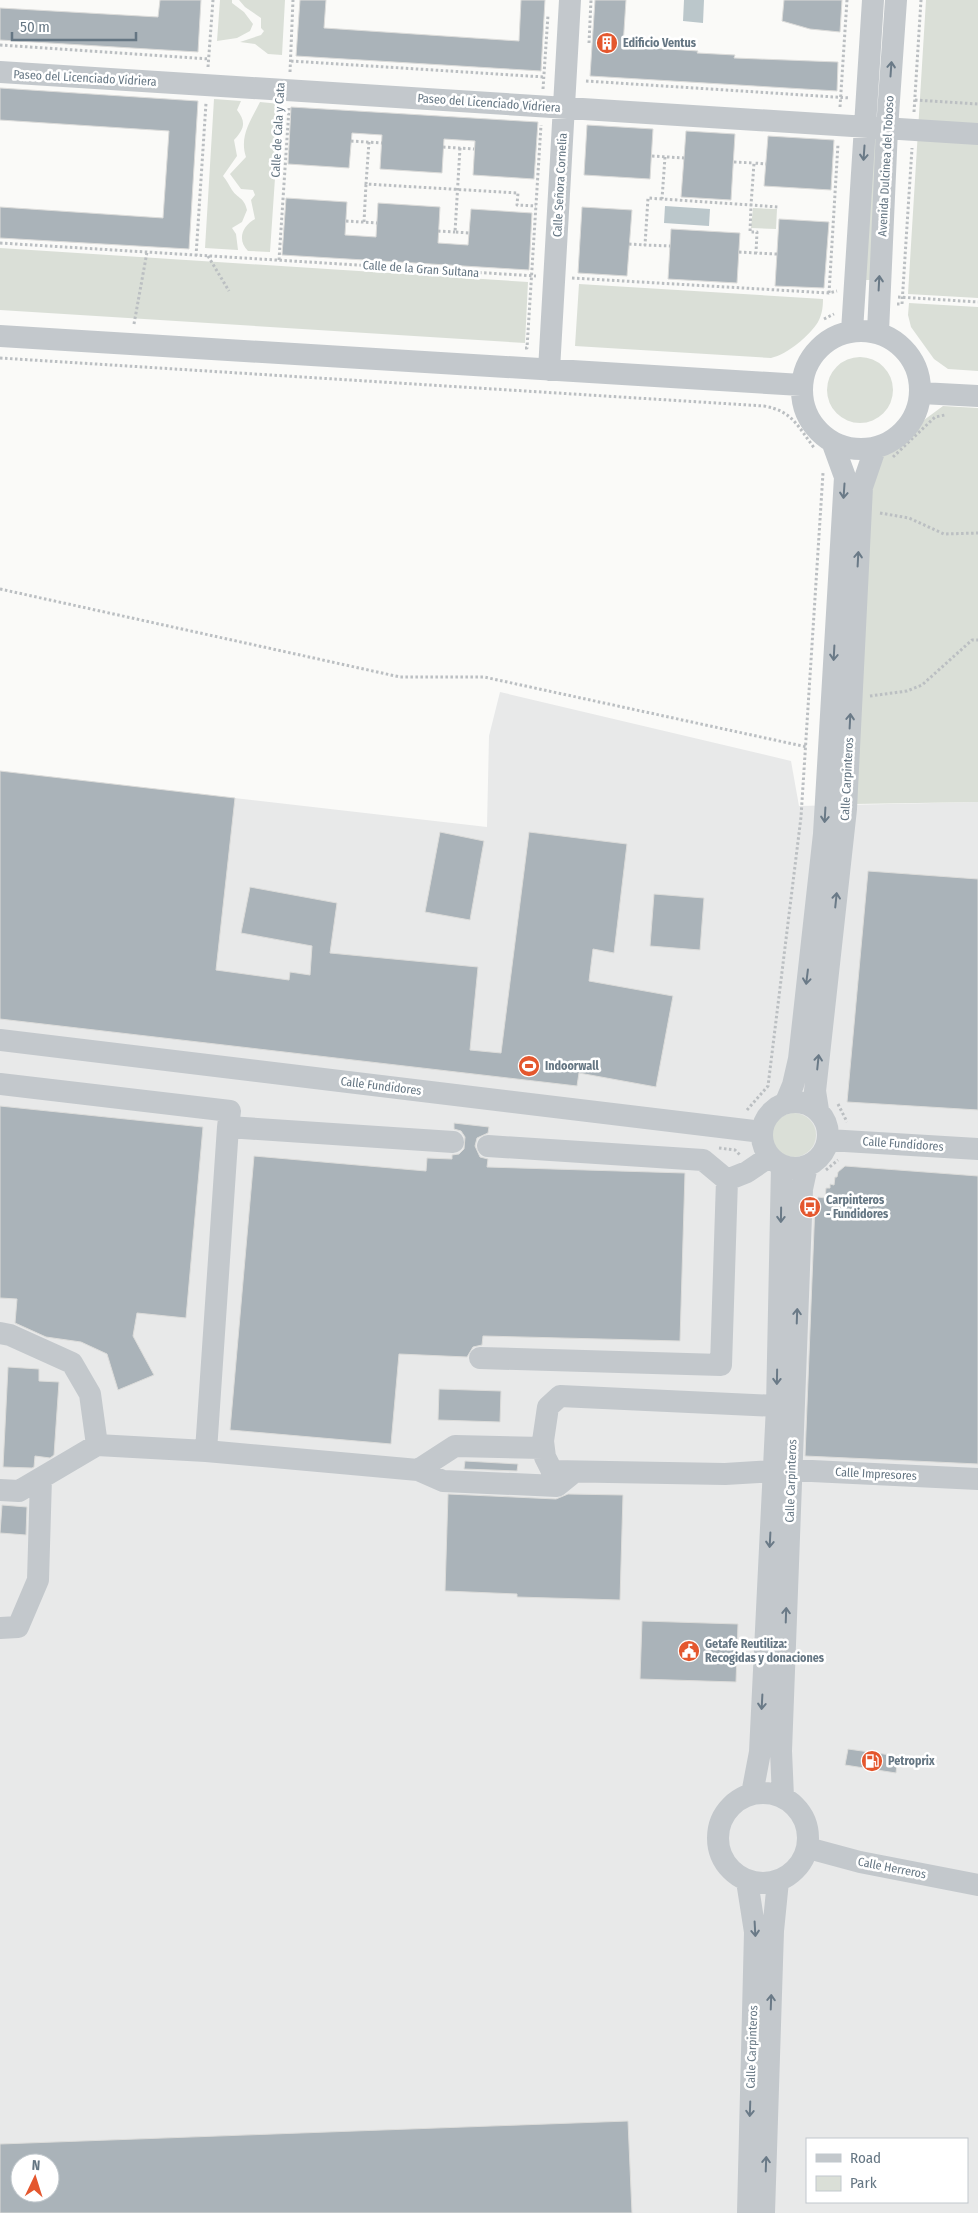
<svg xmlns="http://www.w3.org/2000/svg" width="978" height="2213" font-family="'Fira Sans Condensed',sans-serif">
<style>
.built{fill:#e8e9e9;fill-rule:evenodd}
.green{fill:#dadfd7}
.water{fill:#bbc7cb}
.building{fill:#aab3b9;stroke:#dcdcda;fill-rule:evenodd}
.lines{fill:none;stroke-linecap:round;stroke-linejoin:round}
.path{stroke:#bbbfc2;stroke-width:3;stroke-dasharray:2.5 2.5;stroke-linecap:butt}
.minor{stroke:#c3c8cc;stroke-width:22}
.oneway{stroke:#6a7a87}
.labels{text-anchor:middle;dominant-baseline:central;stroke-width:5;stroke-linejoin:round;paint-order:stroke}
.poi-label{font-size:12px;font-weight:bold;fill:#657683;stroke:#fff;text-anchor:start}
.street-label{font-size:12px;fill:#657683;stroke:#fff}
</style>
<rect width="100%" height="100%" fill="#fafaf8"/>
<path class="built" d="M500,692l291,69 8,45 179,-4v1411h-978v-1442l487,56 2,-91zM807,2139h160v63h-160zM20,2163h30v30h-30z"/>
<path class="green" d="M220,0h12v3l12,9 9,12 -3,7 -13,7 -20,3z
M239,0h46l-3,55 -14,-1 -13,-10 -15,-2 21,-7 3,-4 -3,-3v-10l-16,-11z
M926,0h52v298l-70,-4z
M214,99l27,2 -4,9c9,12 8,18 -3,30l3,16 -14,20c4,5 6,9 9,14 6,9 12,7 15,20l-5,12 -10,6 4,6 2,16 -33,-2z
M260,102l20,2 -10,148 -22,-1c-11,-11 -6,-25 7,-32l-4,-19 4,-5 -2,-5 -12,-1 -11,-15 16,-17c-7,-21 5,-37 14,-55z
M873,139h6l-9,141h-6z
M753,208l24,1 -1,20 -25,-1z
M0,248l528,34 -3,61 -525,-33z
M579,284l244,15c0,8 -1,16 -5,23 -9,14 -30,32 -47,36l-196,-12z
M909,303l69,4v64l-30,-2 -14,-10 -23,-32 -3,-12z
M827 390a33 33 0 1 1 66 0a33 33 0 1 1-66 0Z
M943,406l35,2v394l-124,2 17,-345z
M772 1135a22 22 0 1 1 44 0a22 22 0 1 1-44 0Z"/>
<path class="water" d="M684,0h20l-1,23 -20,-2z
M665,206l45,3 -1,17 -45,-3z"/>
<path class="building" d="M160,0h41l-3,52 -198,-12v-32l158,9z
M300,0h26l-2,28 195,13 2,-41h24l-4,71 -245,-15z
M595,0h31l-3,46 75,5 -1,2 38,2 -1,3 104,4 -1,29 -247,-15z
M784,0h58l-2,32 -30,-3 -28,-8z
M0,88l198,13 -9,148 -189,-11v-31l163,11 6,-87 -169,-11z
M291,107l247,15 -4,57 -61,-4 2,-34 -31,-2 -2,34 -62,-4 2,-34 -30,-2 -3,35 -61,-4z
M587,125l66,4 -3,50 -66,-4z
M686,131l49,3 -4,66 -50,-3z
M768,136l66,4 -3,50 -67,-4z
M286,198l61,4 -2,33 31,2 2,-34 62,4 -2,36 30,2 3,-36 61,4 -3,57 -247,-15z
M582,207l50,3 -5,66 -49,-3z
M779,219l50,3 -5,66 -49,-2z
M671,229l69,4 -3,50 -69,-4z
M0,771l235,27 -19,172 73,10 1,-8 20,3 2,-29 -71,-13 9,-46 87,16 -7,50 148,14 -8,83 31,3 28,-221 98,12 -13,109 -21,-4 -4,32 84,15 -17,91 -77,-14 -2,13 -577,-67z
M440,832l44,9 -14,79 -45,-8z
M868,871l110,8v231l-131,-8z
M654,894l50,4 -4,52 -50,-4z
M0,1106l203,21 -17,191 -49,-5 -4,23 21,39 -36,15 -11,-36 -26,-12 -35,-5 -31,-14 2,-24 -17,-1z
M454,1123l35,4 -1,6 -11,5 -2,8 5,11 8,2 -1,8 198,6 -5,168 -197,-5 -1,9 -9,2 -6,10 -68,-3 -8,90 -161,-14 24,-274 172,15 1,-13 25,1v-4l7,-1 5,-5 1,-12 -4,-6 -7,-2z
M845,1166l133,10v288l-173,-8 10,-252h2l1,-7 7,1 1,-10h4v-4l4,1 1,-8h2l1,-5z
M8,1367l31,2v12l20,1 -5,73 -4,3 -15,-2 -1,11 -2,1 -29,-1z
M439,1389l62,2 -1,31 -62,-2z
M465,1461l53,3 -1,7 -53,-2z
M448,1494l108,5 12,-5 55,1 -3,105 -103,-3v-3l-72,-3z
M2,1505l25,2 -1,28 -26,-2z
M642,1621l96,3 -2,58 -96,-3z
M848,1749l50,7 -2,17 -51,-8z
M628,2121l4,92h-632v-69zM20,2163h30v30h-30z"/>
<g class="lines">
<path class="path" d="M589,43l2,-43
M0,45l209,14
M291,61l253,16
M208,67l5,-67
M290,72l3,-72
M586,81l264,17
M543,89l5,-74
M915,100l63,4
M840,107l7,-107
M914,112l7,-112
M351,141l31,2
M369,142l-3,42 152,9 -1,12 19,1
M443,147l31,2
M460,148l-5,84 14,1
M652,156l32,2
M665,157l-3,42 89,6 3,-42 12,1
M734,162l20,1
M662,199l-14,-1 -3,47 25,1
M346,221l31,2
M364,222l2,-38
M438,231l17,1
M0,243l536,33
M629,244l16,1
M739,252l17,1
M777,254l-21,-1 1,-21h-7l1,-27 27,2
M196,256l10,-153
M208,256l21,35
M279,260l10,-152
M572,278l257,15 8,-2
M829,293l9,-149
M898,297l80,5
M897,304h5l10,-156
M824,319l10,-5
M134,324l13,-72
M525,348h2l14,-223
M0,358l764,48c29,5 34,21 51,43
M893,457l42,-40 10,-2
M880,513l29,5 35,16 34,-1
M0,589l400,88h84l323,70
M870,696l37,-5 15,-6 50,-45h6
M838,1104l9,18
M747,1110l21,-24 33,-269 22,-344
M719,1148l16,2 5,5
M826,1170l12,-10"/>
<path class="minor" d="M0,72l978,62
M802 390a59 59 0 1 1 118 0a59 59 0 1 1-118 0Z
M852,331l21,-331
M878,332l9,-203 9,-129
M0,336l801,49
M549,370l21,-370
M921,393l57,3
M0,1040l762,92
M0,1084l230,27 -2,16
M762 1135a33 33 0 1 1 66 0a33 33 0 1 1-66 0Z
M786,1102l7,-17 6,-26 25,-225 21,-357 -12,-33
M818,1110l-3,-19 31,-282 16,-322 13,-38
M828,1140l150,9
M453,1142l-225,-15 -22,324 212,19 37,-24 88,2
M727,1180l20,-8 22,-15
M0,1333l10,2 62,28 18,31 7,51
M480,1358l241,7 6,-185 -24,-20 -215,-14
M777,1406l-217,-10 -12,11 -5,34 2,16 7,14 173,3 66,-4 187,9
M418,1470l25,11 114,5 16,-13
M0,1490l19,1 78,-46 109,6
M0,1628l18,-1 20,-47 3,-102
M718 1838a45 45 0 1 1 90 0a45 45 0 1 1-90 0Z
M752,1794l8,-42 17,-346 5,-240
M783,1797l-2,-46 21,-562 5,-23
M808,1848l52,14 118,23
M747,1881l8,51 -7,281
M764,2213l9,-282 5,-50"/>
</g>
<defs><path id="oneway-shaft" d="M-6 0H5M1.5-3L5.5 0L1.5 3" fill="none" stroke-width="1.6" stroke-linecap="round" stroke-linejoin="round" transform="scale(1.25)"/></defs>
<g class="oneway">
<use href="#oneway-shaft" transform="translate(891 69) rotate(-86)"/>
<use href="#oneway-shaft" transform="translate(864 153) rotate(94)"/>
<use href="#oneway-shaft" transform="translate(879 283) rotate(-87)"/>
<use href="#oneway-shaft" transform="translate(844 491) rotate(94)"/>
<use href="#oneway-shaft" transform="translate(858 559) rotate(-87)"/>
<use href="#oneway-shaft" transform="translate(834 653) rotate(93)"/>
<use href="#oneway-shaft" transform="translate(850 721) rotate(-87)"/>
<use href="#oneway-shaft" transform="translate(825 815) rotate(93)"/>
<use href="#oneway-shaft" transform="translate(836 900) rotate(-84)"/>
<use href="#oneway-shaft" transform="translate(807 977) rotate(97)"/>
<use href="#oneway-shaft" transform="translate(818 1062) rotate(-84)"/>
<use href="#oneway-shaft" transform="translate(781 1215) rotate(91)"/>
<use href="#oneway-shaft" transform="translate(797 1316) rotate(-88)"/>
<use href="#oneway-shaft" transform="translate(777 1377) rotate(91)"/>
<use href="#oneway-shaft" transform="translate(770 1540) rotate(93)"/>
<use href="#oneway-shaft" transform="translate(786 1615) rotate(-88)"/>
<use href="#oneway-shaft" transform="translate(762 1702) rotate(93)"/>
<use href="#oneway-shaft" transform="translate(755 1929) rotate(87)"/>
<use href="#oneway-shaft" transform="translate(771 2002) rotate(-88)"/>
<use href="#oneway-shaft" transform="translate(750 2109) rotate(92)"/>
<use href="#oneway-shaft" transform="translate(766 2164) rotate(-88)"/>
</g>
<defs>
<g id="building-disc" transform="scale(1.125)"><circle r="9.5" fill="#e4572e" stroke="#fff"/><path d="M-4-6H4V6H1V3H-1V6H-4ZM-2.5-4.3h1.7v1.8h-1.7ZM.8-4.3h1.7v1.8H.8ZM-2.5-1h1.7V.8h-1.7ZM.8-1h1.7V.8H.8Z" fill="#fff"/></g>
<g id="stadium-disc" transform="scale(1.125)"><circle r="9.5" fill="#e4572e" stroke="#fff"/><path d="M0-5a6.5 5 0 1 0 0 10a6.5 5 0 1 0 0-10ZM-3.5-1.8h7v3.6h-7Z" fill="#fff"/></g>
<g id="bus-disc" transform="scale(1.125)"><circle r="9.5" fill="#e4572e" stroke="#fff"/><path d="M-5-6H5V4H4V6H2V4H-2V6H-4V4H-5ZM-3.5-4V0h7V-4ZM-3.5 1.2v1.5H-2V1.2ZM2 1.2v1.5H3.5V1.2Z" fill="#fff"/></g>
<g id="civic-disc" transform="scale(1.125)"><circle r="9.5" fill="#e4572e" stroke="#fff"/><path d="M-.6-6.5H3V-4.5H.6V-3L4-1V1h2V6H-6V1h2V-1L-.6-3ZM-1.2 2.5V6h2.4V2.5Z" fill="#fff"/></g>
<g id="fuel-disc" transform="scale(1.125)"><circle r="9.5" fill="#e4572e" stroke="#fff"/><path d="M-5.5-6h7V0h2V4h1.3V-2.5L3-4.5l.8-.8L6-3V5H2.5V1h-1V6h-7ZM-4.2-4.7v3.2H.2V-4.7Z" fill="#fff"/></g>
</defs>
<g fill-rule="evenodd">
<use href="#building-disc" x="607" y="43"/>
<use href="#stadium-disc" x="529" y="1066"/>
<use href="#bus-disc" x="810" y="1207"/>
<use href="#civic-disc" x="689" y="1651"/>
<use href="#fuel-disc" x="872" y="1761"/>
</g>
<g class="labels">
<g class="poi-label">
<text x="623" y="43">Edificio Ventus</text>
<text x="545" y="1066">Indoorwall</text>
<text x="826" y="1200">Carpinteros<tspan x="826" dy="14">- Fundidores</tspan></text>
<text x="705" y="1644">Getafe Reutiliza:<tspan x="705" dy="14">Recogidas y donaciones</tspan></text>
<text x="888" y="1761">Petroprix</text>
</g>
<g class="street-label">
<text transform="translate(85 78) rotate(3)">Paseo del Licenciado Vidriera</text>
<text transform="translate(489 103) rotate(4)">Paseo del Licenciado Vidriera</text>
<text transform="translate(278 130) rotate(-87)">Calle de Cala y Cata</text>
<text transform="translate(886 166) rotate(-87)">Avenida Dulcinea del Toboso</text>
<text transform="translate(560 185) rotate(-87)">Calle Señora Cornelia</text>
<text transform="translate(421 269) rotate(4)">Calle de la Gran Sultana</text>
<text transform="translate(847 779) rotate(-87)">Calle Carpinteros</text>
<text transform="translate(381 1086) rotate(7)">Calle Fundidores</text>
<text transform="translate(903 1144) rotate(4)">Calle Fundidores</text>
<text transform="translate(876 1474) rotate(3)">Calle Impresores</text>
<text transform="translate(791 1481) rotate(-88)">Calle Carpinteros</text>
<text transform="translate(892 1868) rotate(11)">Calle Herreros</text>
<text transform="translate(752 2047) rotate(-88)">Calle Carpinteros</text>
</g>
</g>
<rect x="806" y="2138" width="162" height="65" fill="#ffffff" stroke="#c1c8cd"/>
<rect x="816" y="2154" width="25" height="8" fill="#c3c8cc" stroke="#c1c8cd"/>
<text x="850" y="2163" font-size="15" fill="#657683">Road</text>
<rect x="816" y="2176" width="25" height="15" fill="#dadfd7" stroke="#c1c8cd"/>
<text x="850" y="2188" font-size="15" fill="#657683">Park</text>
<g transform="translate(35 2178) rotate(4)"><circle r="24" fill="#ffffff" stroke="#c1c8cd"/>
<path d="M0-4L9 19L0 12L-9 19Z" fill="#e4572e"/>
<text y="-8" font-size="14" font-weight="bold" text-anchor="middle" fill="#657683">N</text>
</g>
<path d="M12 32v8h124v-8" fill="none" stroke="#657683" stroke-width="2.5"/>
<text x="20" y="32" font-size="15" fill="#657683" stroke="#ffffff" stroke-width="4" paint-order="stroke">50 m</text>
</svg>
